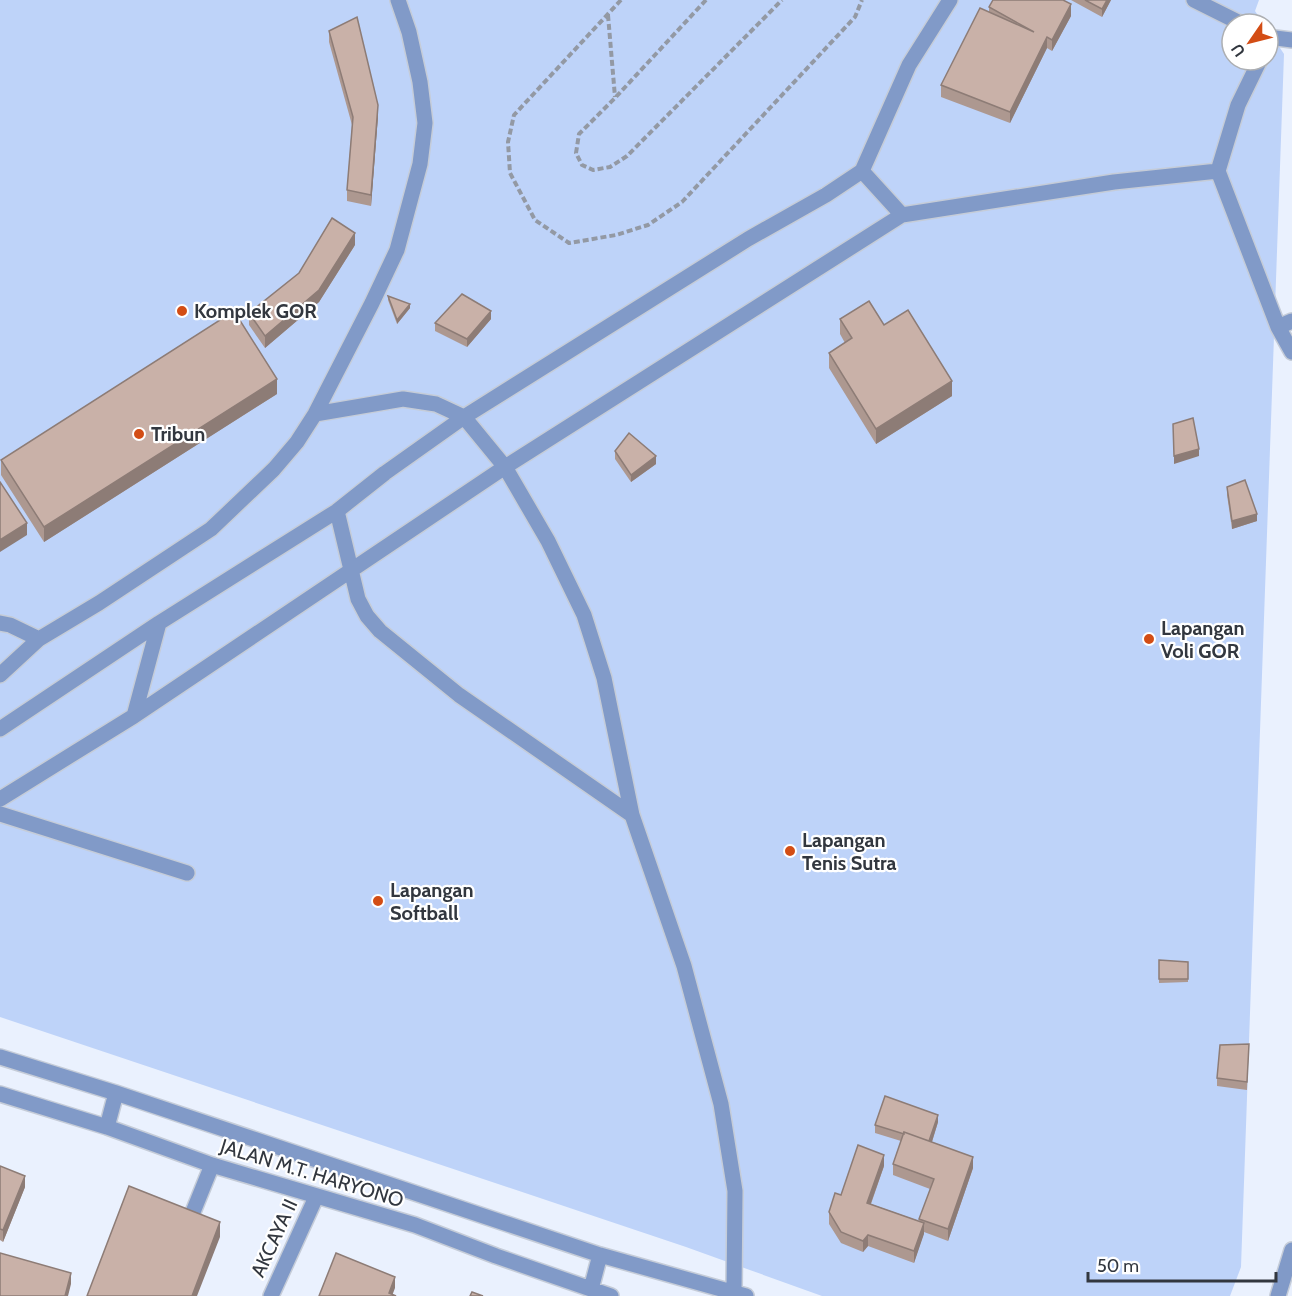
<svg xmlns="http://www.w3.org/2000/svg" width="1292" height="1296" font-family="Cabin,sans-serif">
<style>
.green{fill:#bed3f9}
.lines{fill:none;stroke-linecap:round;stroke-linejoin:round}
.minor-casing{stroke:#c5ccd8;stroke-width:18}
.path{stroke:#9399a4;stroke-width:4;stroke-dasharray:6 3;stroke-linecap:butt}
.minor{stroke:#819ac8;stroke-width:15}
.wall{fill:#ad9890}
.shaded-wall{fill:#8d7c76}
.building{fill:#c9b1a8;stroke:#8d7c76;stroke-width:1.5}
.poi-dot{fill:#d34d15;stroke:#fff;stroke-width:2}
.labels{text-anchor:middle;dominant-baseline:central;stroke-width:4.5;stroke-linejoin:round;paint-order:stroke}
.poi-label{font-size:20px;font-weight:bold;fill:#32373f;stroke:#fff;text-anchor:start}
.street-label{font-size:20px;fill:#32373f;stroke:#fff}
</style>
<rect width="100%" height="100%" fill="#eaf1fe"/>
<path class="green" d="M0,0h1259l-4,11 9,13h-32v36h36v-30l16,24 -43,1213 -11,29h-408l-136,-49 -686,-230z"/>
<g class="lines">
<g class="minor-casing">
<path id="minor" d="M1194,0l48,24
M1268,37l24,3
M862,171l40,44
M1218,171l20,-66 22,-45
M1278,327l14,-6
M315,414l88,-15 33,5 28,13 41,50 43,74 36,74 20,63 28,137 52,151 37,138 14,87 -1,100
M337,511l21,88 9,17 13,15 79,64 173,120
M0,623l10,2 29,14 -39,36
M39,639l60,-36 112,-74 63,-60 23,-27 18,-28 57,-111 25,-53 23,-86 5,-41 -5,-41 -11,-50 -11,-32
M134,716l25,-93
M0,729l159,-106 178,-112 48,-38 79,-56 284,-178 78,-44 36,-24 47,-106 41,-65
M0,799l134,-83 371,-249 397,-252 212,-33 104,-11 60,156 14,25
M0,814l187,59
M0,1057l116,36 484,162 146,41
M0,1094l107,33 105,38 203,60 81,31 115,40
M107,1127l9,-34
M191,1217l21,-52
M591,1289l9,-34
M271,1296l45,-99
M1278,1296l14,-46"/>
</g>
<path class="path" d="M621,0l-107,115 -6,27 2,31 25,47 34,23 47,-8 32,-10 34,-23 173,-185 7,-17
M706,0l-91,98 -36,36 -3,19 6,12 11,5 17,-3 17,-11 155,-156
M608,15l7,82"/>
<use href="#minor" class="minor"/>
</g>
<path class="wall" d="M1071,0h40l-9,17z
M989,7l82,9 -19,35 -5,-3 -37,75 -69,-26v-12l48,-73z
M329,31l49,85 -7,90 -24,-5v-11l5,-65 -23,-83z
M355,245l-36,57 -54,46 -16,-23v-12z
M388,296l22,12 -13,16 -9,-24z
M491,319l-24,28 -32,-16v-8z
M840,319l44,6 68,71 -76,48 -47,-76v-15l16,-10 -5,-9z
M277,394l-233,148 -43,-67v-15z
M615,451l41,13 -25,18 -16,-23z
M1227,487l30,34 -25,8 -5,-34z
M1159,960l29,2v20l-29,1z
M1249,1044l-2,46 -30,-4v-8z
M938,1122l-6,20 41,26 -25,73 -24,-9 -10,31 -46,-17 -5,6 -22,-9 -12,-19v-12l12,-17 43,-29 -13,38 48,17 11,-32 -37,-14v-11l8,-23 -26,-8v-8z
M0,1166l25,21 -22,55 -3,-2z"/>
<path class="shaded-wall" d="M1107,0h4l-9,17v-8z
M1071,4v12l-19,35v-11z
M1047,37v11l-37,75v-11z
M378,105v11l-7,90v-11z
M355,233v12l-36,57 -54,46v-12z
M410,304v4l-13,16v-4z
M491,311v8l-24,28v-8z
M277,379v15l-233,148v-15z
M952,381v15l-76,48v-15z
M1199,449v7l-25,8v-8z
M656,456v8l-25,18v-7z
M1257,514v7l-25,8v-8z
M27,523v12l-27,17v-12z
M938,1115v7l-9,29v-8z
M884,1155v11l-17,48v-11z
M973,1157v11l-25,73v-12z
M25,1176v11l-22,55v-12z
M220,1222v15l-23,59h-5z
M924,1223v11l-10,29v-12z
M868,1235v11l-5,6v-11z
M71,1273v11l-3,12h-3z
M395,1277v11l-3,8 -3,-3z"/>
<path class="building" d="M993,0h70l8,4 -19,36 -5,-3 -37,75 -69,-27 39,-77 54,24 -45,-25z
M1085,0h22l-5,9z
M357,17l21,88 -7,90 -24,-5 6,-73 -24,-86z
M332,218l23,15 -36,57 -54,46 -16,-23 50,-40z
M462,294l29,17 -24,28 -32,-16z
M388,296l22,8 -13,16z
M869,301l15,24 24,-15 44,71 -76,48 -47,-76 23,-15 -12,-19z
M234,311l43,68 -233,148 -43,-67z
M1193,418l6,31 -25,7 -1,-32z
M629,433l27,23 -25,19 -16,-24z
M1245,480l12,34 -25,7 -5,-34z
M0,482l27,41 -27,17z
M1159,960l29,2v17h-29z
M1249,1044l-2,38 -30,-4 3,-33z
M885,1096l53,19 -9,26 -25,-9v2l-29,-9z
M904,1132l69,25 -25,72 -29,-10 15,-40 -41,-15z
M858,1145l26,10 -17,48 57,20 -10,28 -46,-16 -5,6 -22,-9 -12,-20 6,-19 6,2z
M0,1166l25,10 -22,54 -3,-1z
M129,1186l91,36 -28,74h-105z
M0,1253l71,20 -6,23h-65z
M336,1253l59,24 -6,16 7,3h-77z
M472,1292l11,4h-13z"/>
<g class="poi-dot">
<circle cx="182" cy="311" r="6"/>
<circle cx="139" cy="434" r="6"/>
<circle cx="1149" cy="639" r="6"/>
<circle cx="790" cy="851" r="6"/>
<circle cx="378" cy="901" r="6"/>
</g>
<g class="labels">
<g class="poi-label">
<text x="194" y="311">Komplek GOR</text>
<text x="151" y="434">Tribun</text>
<text x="1161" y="628">Lapangan<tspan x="1161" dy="23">Voli GOR</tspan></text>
<text x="802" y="840">Lapangan<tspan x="802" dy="23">Tenis Sutra</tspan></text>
<text x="390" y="890">Lapangan<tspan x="390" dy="23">Softball</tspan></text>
</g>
<g class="street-label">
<text transform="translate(312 1173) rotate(17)">JALAN M.T. HARYONO</text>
<text transform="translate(274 1238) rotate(-65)">AKCAYA II</text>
</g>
</g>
<g transform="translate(1250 42) rotate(235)"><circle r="28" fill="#ffffff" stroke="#adafb2" stroke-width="1.5"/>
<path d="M0-4.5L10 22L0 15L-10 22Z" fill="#d34d15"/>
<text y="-9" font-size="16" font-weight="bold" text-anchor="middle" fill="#32373f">U</text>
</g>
<path d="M1088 1272v9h188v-9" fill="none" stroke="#32373f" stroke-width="3"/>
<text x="1097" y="1272" font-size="18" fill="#32373f" stroke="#ffffff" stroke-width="4.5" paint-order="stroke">50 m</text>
</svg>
